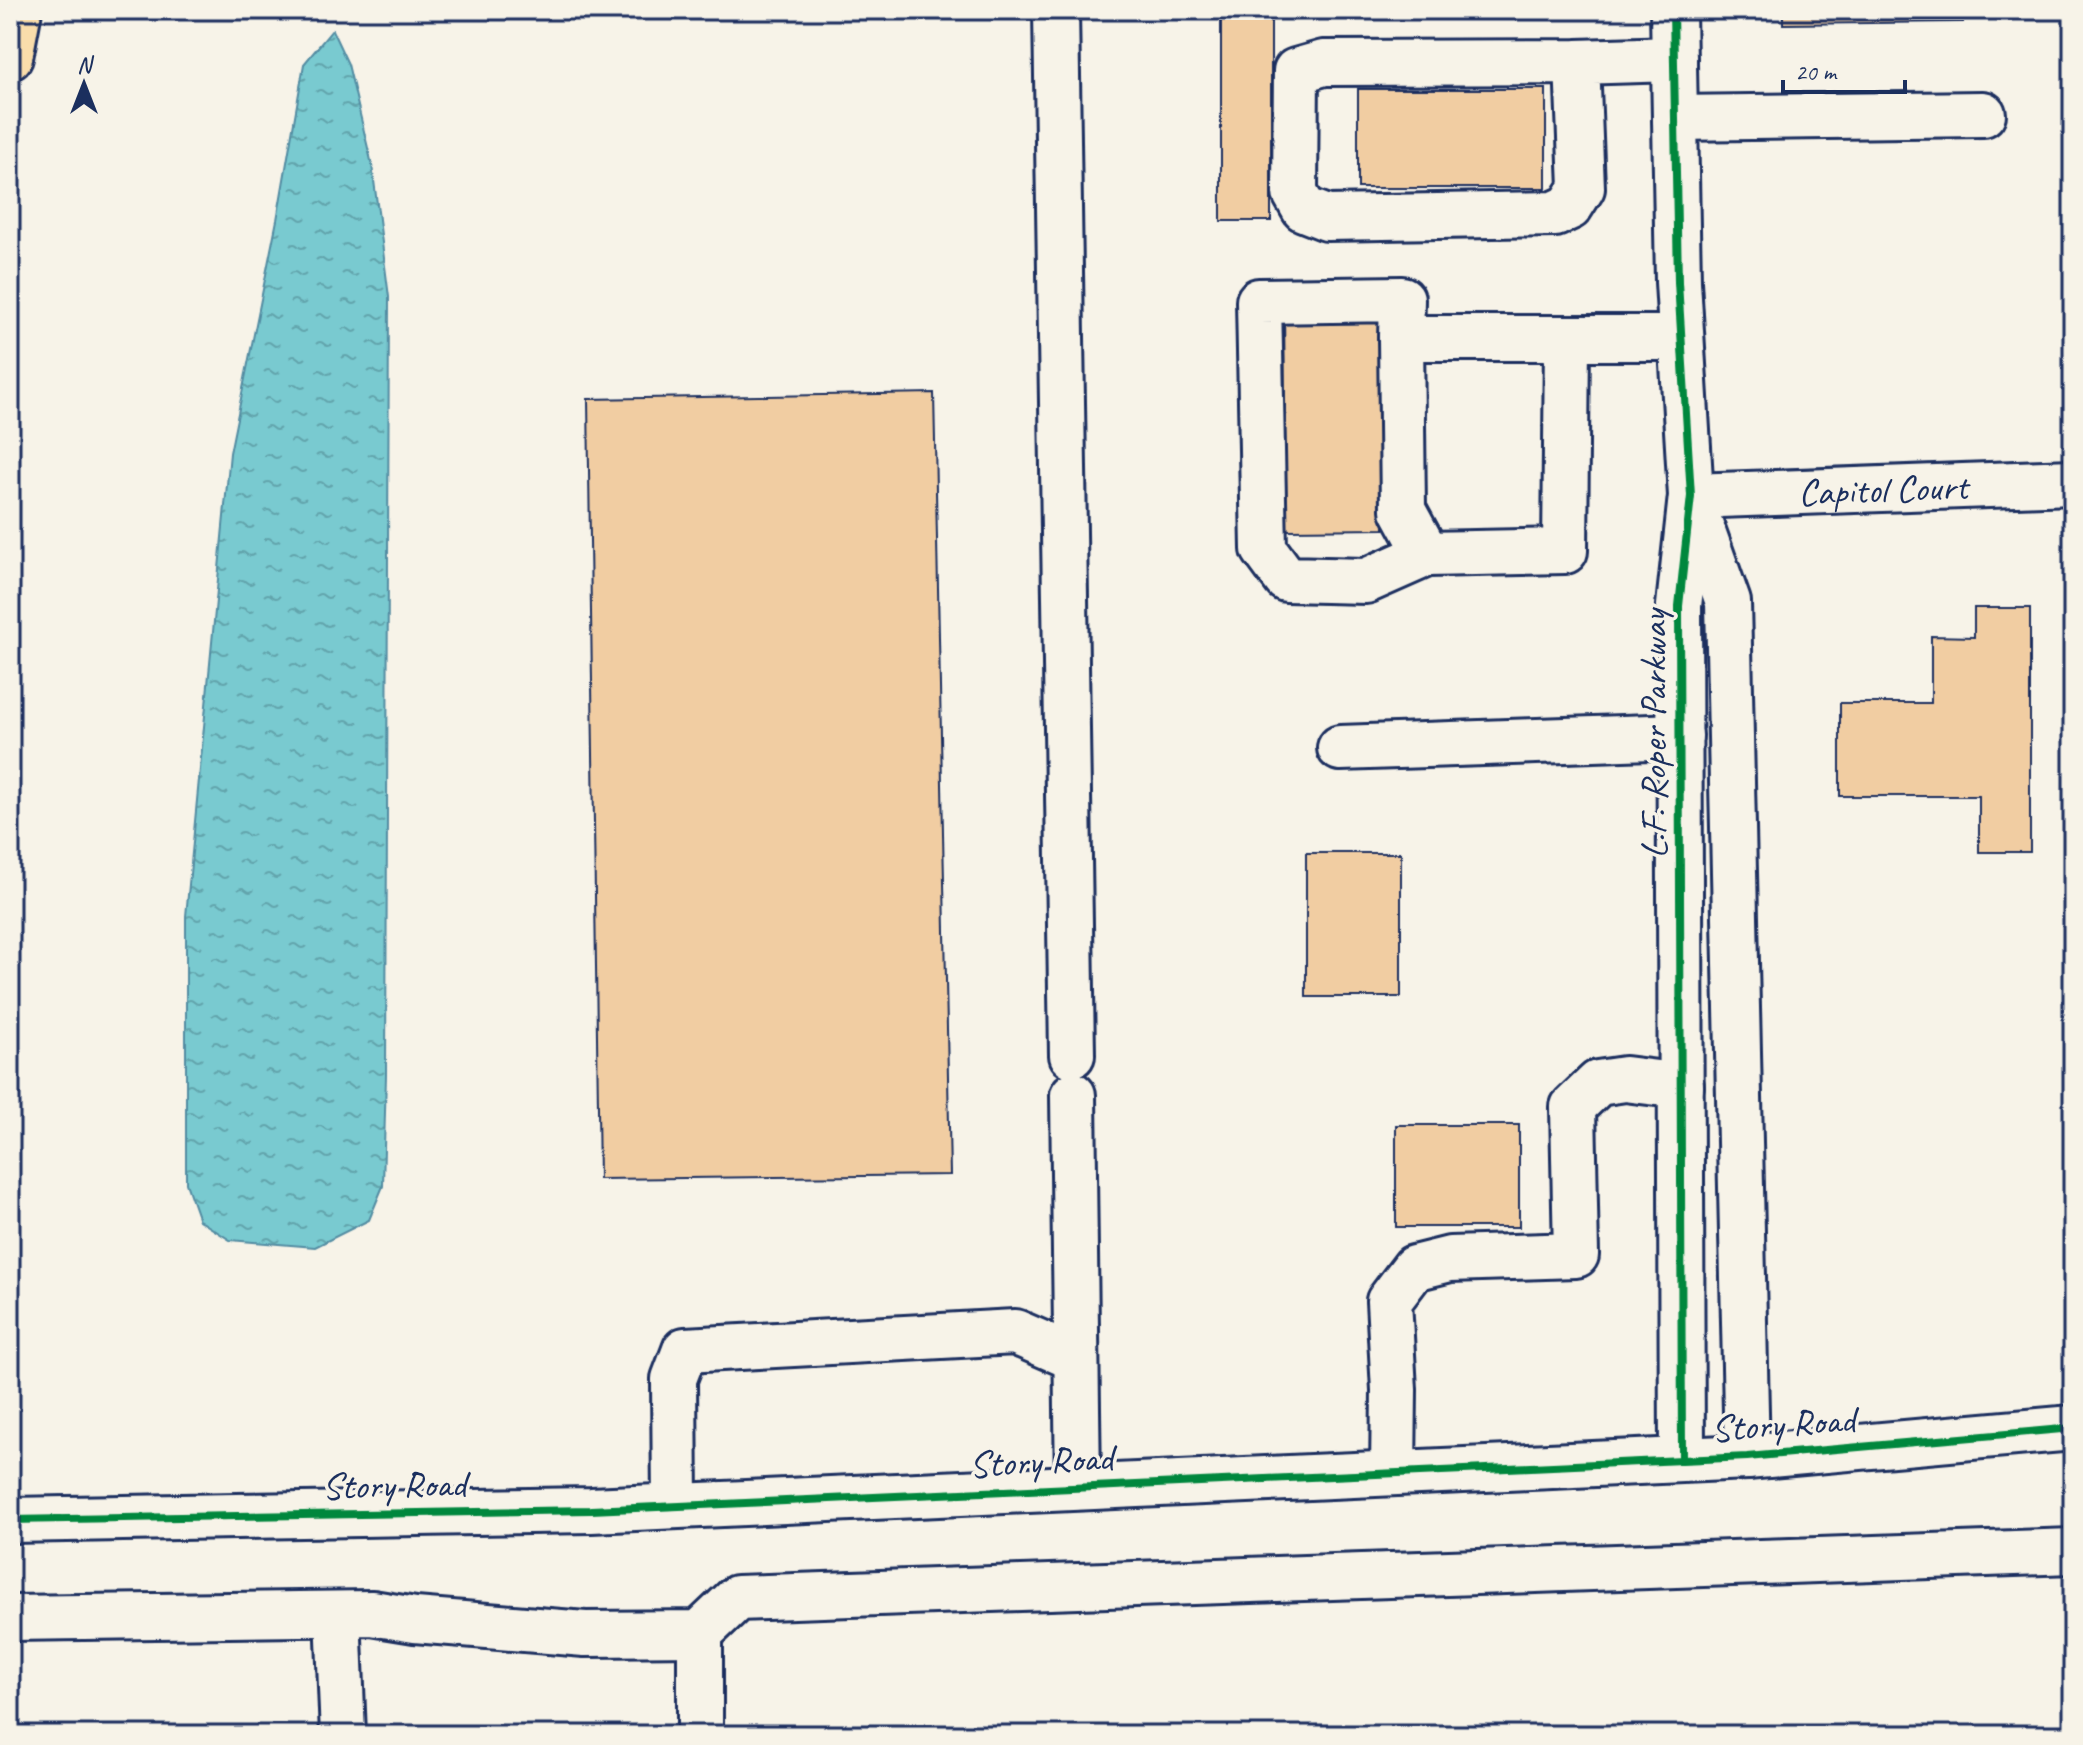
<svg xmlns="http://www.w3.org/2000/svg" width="2083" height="1745" font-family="Caveat,sans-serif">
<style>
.water{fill:url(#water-ripples);stroke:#538ca2;stroke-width:2}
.building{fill:#f1cda2;stroke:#1b2f5e;stroke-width:2}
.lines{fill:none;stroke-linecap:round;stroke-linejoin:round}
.minor-casing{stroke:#1b2f5e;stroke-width:50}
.highway-casing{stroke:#1b2f5e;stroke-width:50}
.minor{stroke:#f7f3e8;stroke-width:44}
.highway{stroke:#faddab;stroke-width:44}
.cycleway-casing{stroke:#f7f3e8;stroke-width:13}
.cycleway{stroke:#00873e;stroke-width:8}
.labels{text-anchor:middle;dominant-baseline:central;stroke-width:7;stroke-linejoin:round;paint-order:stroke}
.street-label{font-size:38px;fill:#1b2f5e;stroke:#f7f3e8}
</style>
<defs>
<pattern id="water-ripples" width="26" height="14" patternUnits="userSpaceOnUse" patternTransform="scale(2)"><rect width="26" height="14" fill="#79cad0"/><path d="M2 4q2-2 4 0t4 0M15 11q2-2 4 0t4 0" fill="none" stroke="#62a4ac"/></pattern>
</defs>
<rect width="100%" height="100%" fill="#f7f3e8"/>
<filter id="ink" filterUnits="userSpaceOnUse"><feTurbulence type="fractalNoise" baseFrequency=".0125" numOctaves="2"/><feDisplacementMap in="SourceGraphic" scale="16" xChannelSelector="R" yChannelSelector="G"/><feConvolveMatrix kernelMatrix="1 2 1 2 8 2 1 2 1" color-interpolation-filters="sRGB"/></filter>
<g filter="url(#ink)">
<path class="water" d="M332,30l16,34 24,101 17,132 -3,778 -3,111 -14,34 -54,27 -85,-7 -31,-20 -13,-37v-267l44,-463 47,-233 27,-156z"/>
<path class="building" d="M1221,10h50v211h-50z
M1783,10h180v12l-180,2z
M1358,89h188v99h-188z
M1381,304l3,225 -98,1 -2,-225z
M934,393l16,782 -351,4 -11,-780z
M1974,608h56v244h-51v-56h-139v-93h91v-67l43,1z
M1306,853h95v144h-95z
M1396,1125h123v102h-123z"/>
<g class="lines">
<g class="minor-casing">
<g id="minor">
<path d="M1056,10l16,1045"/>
<path d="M1673,10l5,272 13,214 -12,110 3,853"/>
<path d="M1577,62l5,126 -12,19 -15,7 -228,4 -23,-9 -9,-16 1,-122 28,-8 253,-1 97,-3"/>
<path d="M1675,118l308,-4"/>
<path d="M1401,338l2,172 24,44"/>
<path d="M1567,340l-2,211 -138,3 -61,27 -80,-2 -22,-30 -5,-248 143,-2 -1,39h280"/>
<path id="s1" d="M1691,496l382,-14"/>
<path d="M1695,509l33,93 19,855"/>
<path d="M1340,748l340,-12"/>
<path d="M1073,1095l5,392"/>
<path d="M1393,1472l1,-82 -5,-89 25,-33 36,-9 126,-4 -3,-148 25,-24 27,-4 56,7"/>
<path d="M675,1506l-1,-127 11,-29 330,-18 60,26"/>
<path d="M10,1520l581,-10 1156,-53 326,-29"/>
<path d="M338,1614l5,121"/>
<path d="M10,1618l362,-5 43,7 170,14 115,-1 37,-35 1336,-47"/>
<path d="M700,1633v102"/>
</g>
</g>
<g class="highway-casing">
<path id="highway" d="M10,57l9,-47"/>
</g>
<use href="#minor" class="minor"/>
<use href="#highway" class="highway"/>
<g class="cycleway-casing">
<path id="cycleway" d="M1673,10l5,272 13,214 -12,110 3,853
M10,1520l581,-10 1156,-53 326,-29"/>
</g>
<use href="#cycleway" class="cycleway"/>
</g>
</g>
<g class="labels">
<g class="street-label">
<text stroke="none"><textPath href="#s1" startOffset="192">Capitol Court</textPath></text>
<text transform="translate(1653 734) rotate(-90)">L.F. Roper Parkway</text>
<text transform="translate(1783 1424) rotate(-4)">Story Road</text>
<text transform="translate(1041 1461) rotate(-3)">Story Road</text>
<text transform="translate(394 1485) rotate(-1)">Story Road</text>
</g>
</g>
<rect width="2083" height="1745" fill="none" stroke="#f7f3e8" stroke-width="40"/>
<rect x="20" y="20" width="2043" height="1705" fill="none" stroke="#1b2f5e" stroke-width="3" filter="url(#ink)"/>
<g transform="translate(84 84)" stroke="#f7f3e8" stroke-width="6" paint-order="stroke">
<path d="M0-6L14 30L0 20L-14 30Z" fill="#1b2f5e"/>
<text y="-12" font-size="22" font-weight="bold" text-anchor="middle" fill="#1b2f5e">N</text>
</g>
<path d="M1783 80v12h122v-12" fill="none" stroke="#1b2f5e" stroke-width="4"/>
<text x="1795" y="80" font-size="24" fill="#1b2f5e" stroke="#f7f3e8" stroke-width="6" paint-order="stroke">20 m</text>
</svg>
